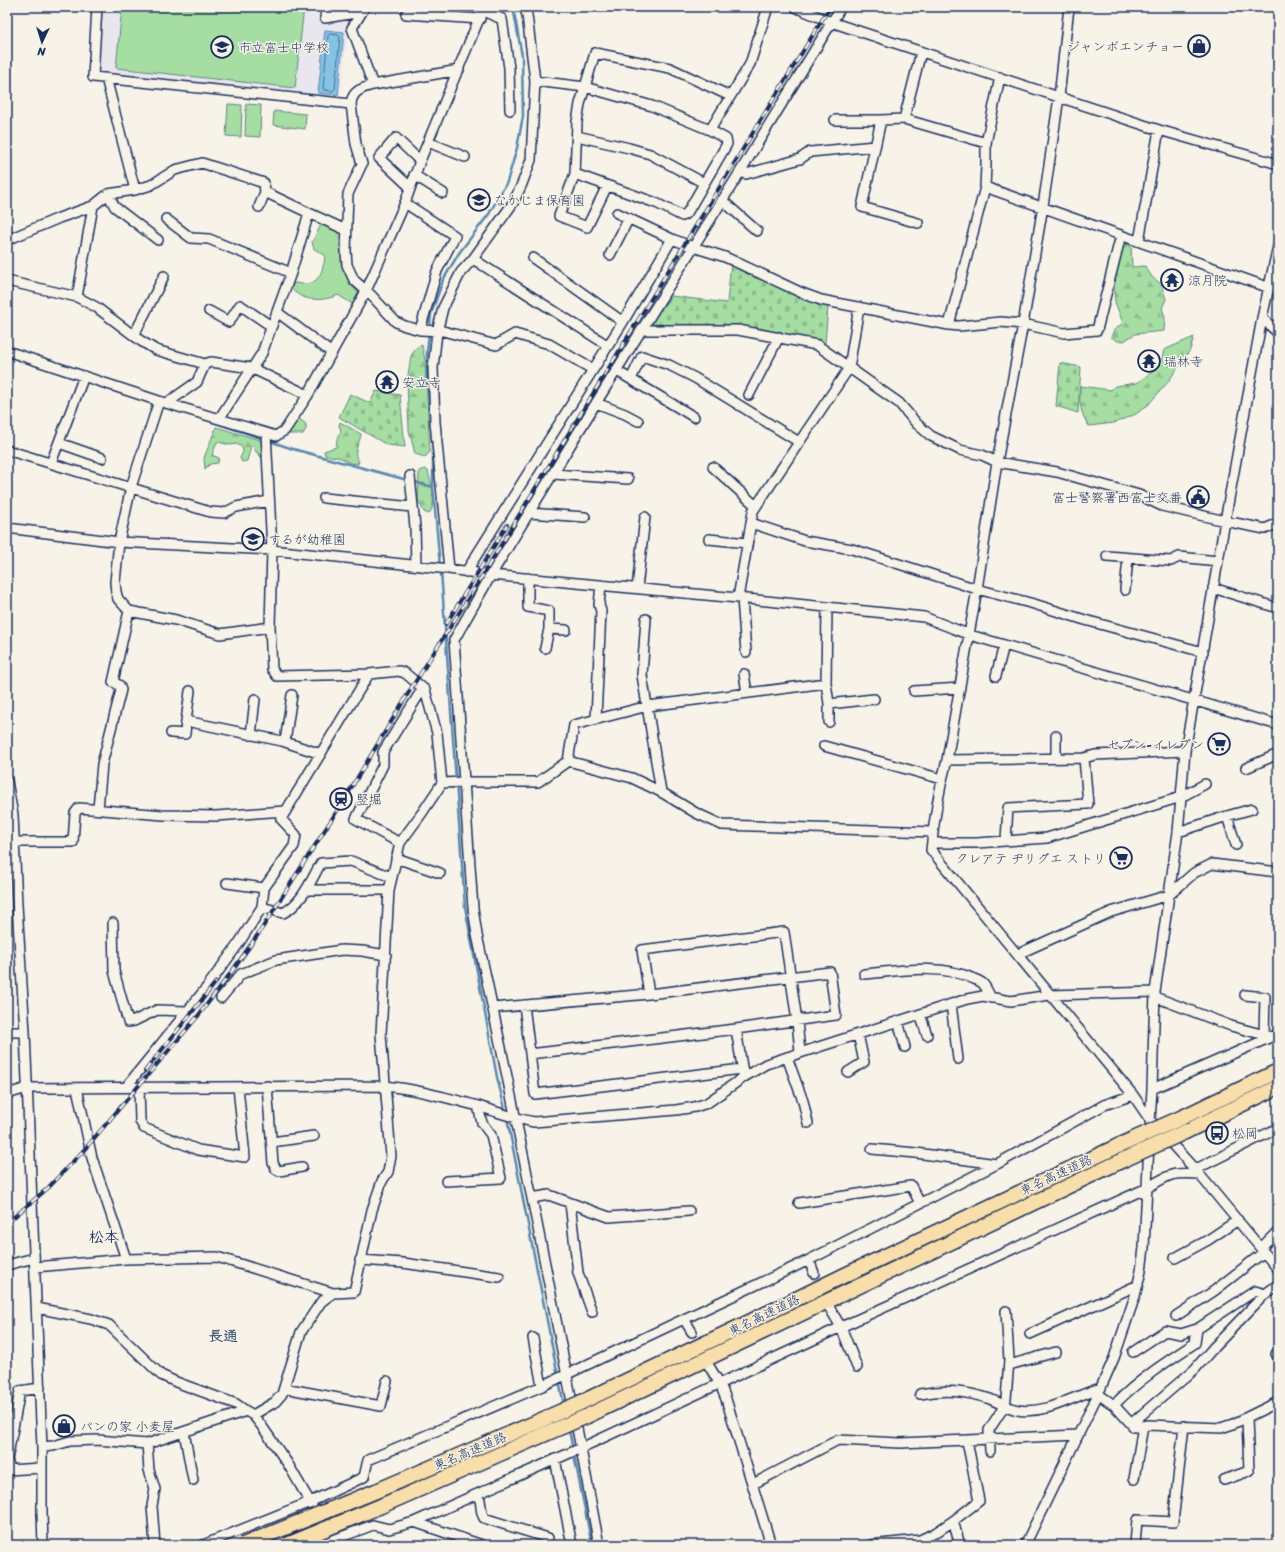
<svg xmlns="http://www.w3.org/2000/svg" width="1285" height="1552" font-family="Sriracha,'Klee One',sans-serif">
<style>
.built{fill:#eae6ee}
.grass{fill:#a5dda2;stroke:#608680}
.forest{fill:url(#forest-firs);stroke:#608680}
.cemetery{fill:url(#cemetery-stones);stroke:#608680}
.water{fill:#84c3e4;stroke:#5a88ae}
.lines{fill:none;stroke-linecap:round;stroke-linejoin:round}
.shore{stroke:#456a94;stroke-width:1}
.stream{stroke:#5a88ae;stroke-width:2.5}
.minor-tunnel{stroke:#cbcccc;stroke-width:9;stroke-dasharray:9 4.5;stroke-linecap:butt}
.minor-casing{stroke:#1b2f5e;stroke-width:12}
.highway-casing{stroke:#1b2f5e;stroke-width:17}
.minor{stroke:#f7f3e8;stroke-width:9}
.highway{stroke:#f8deab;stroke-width:14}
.rail-casing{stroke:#1b2f5e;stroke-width:4}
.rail{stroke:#f7f3e8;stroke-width:2.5;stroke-dasharray:8;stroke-linecap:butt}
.highway-bridge-casing{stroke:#1b2f5e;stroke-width:17;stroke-linecap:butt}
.highway-bridge{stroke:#f8deab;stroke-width:14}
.labels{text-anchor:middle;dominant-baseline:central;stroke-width:3;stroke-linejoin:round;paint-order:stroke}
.poi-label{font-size:13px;fill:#1b2f5e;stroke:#f7f3e8;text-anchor:start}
.street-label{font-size:13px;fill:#1b2f5e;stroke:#f7f3e8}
.quarter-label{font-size:15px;font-weight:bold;fill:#1b2f5e;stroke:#f7f3e8}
</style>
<defs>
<pattern id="forest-firs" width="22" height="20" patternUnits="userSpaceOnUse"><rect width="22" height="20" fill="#a5dda2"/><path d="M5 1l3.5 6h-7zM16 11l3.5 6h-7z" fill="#8dbe8e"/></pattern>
<pattern id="cemetery-stones" width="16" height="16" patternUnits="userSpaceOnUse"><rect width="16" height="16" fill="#a5dda2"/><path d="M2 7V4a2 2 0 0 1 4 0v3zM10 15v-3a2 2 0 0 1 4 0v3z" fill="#8dbe8e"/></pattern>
</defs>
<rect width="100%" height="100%" fill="#f7f3e8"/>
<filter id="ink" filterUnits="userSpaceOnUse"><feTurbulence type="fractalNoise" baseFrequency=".025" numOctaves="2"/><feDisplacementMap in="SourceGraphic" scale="8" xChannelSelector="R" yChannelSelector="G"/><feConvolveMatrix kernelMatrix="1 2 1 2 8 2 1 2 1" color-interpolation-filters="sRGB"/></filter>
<g filter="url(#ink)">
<path class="built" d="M102,7h217l-1,9 3,7 28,-4 -9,82 -243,-29z"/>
<path class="grass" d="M122,7h182l-9,81 -179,-20z
M228,104l14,1 -1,32 -15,-1z
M246,104l15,1 -1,32 -15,-1z
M274,111l32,3 -1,15 -32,-4z
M327,224l10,7c8,23 3,47 24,64l-7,10 -16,-10c-16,7 -37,7 -48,-8l5,-4c4,0 9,2 13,1 13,-2 16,-19 17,-29l-11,-6 -2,-7 9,-17z"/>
<path class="forest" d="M1120,244h11l1,23 13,-1 7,11 9,7 5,15 -4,9 3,9 -1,14 -29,3 -11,7h-6l-7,-4 3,-7 9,-7 -8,-21 -1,-14z
M1194,337l-4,13 -22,32 -20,23 -12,9 -22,9 -25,3c-9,-13 -10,-24 -9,-40l31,4 4,-4 22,-3 23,-17 4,-16z
M422,345l3,15 5,92 -5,5 -10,-3 -6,-24 -2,-49 4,-25 6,-9z
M298,418l8,6v5l-3,5h-14v-3z
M340,422l21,12c-1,10 -10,19 -2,27l-1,3 -8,-1 -9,-5 -16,-3 -1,-4 12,-4 1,-8 4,-8 -2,-6z
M216,427l44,13 2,3v15l-6,-6 -3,-7 -2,1 -4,15 -5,1 -2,-4 3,-6 -1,-5 -5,-3 -6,1 -14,-3 -5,13 7,3 -1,5 -8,1 -5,5 -1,-11z
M425,469l3,2c3,14 10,30 1,43l-5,-2 -6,-12 1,-29z"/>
<path class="cemetery" d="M731,262l29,15 68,30 -3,36 -66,-15 -109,-4 21,-28 56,7z
M1060,363l21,4 -3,46 -22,-7z
M376,391l24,4 5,52 -18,-2 -48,-28 11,-23 20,9z"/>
<path class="water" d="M325,30l19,2 -6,63 -20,-2z"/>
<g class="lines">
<path class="shore" d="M330,34l8,1 2,2 -5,52 -2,2 -9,-1 -1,-2 5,-52z"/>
<path class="stream" d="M198,417l95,32 140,38
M440,566l-7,-79v-38l-6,-71v-26l4,-38 12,-34 16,-27 30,-39 18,-32 10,-34 6,-32 -1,-60 -9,-49
M441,571l24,336 32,170 9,36
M507,1118l51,258
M559,1381l5,24
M569,1430l23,115"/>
<path class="minor-tunnel" d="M814,1273l14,34"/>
<g class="minor-casing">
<path id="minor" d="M97,7l-4,70 258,27
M326,7l-1,11 37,-6
M365,7l-13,21 21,57
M795,7l36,15 328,108 119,34
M1069,7l-10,90 -16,109 -20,118 -26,138 -20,127 -30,171c-8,29 -13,60 -16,90l202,245 17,25 49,54 79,95
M483,11l19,8 7,49 1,42
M406,14l74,5
M459,70l-86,15c-11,3 -21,6 -22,19l5,40 6,20 -14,30 -2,57 1,14 7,15 17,15 25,27 9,4 15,4 23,1 53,14 19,-11 34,10 43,25
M106,78l29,112
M535,81l50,6 67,19 58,24 40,-66 18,-57
M904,119l17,-67
M835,120h46
M577,136l52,12 21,6 54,29
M428,142l37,15
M740,172l6,2 54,-15 10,-7 65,-6
M575,174l81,29 26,13 5,-3 40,-69 -1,-5 -16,-9
M414,175l29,18
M607,186l-20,41 -28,-11 16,-42 2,-52 3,-18 15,-51 75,15 60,28
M410,187l-31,-29 17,-20 24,23
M985,187l285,101
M108,194l7,13 43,33
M722,200l35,31
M405,203l50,33 -18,35 -17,59
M259,207l6,-15
M309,213l37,17
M617,213l55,26 21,8 32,10 77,36 19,7 128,25 10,1 42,-4 22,2 41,9 33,-3 24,-95
M166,219l25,19 18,1 82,34
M918,223l-56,-16 19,-87 23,-1 82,24
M7,240l52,-22 34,-12 15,-12 27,-4 16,-5 24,-15 27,-7 62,20 1,9 44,21 -18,60 -29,80 -43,66
M1139,241l20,-111
M610,255l19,-37
M533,258l90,64
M473,259l134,86
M7,281l70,16 19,10 45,34 15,9 49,14 6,-2 40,6 57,27
M77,297l16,-91
M209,311l20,11 11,-17 31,21
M277,312l55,41
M1262,318l16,15
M949,325l36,-138 1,-21v-23l14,-66
M642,330h96l79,15 82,58 18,21 14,12 29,14 22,5 15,7 60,10 82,23 23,11 63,15 40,8 13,-6
M134,335l30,-59
M7,351l152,50 117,35 9,-6 23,-35 58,-104 39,-88 15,-42 64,-154
M617,371l77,46
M631,379l11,-23 27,9 26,13 104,64
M749,395l30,-58
M159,401l-28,86 -12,55 -4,40 1,10 2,7 11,12 47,9 44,14 50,-7
M167,403l30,-21 8,-18
M596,403l29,11 13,7
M59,443l43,15
M7,450l203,62 14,1 12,-6 33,-6
M51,463l33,-87
M713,467l43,39
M553,474l75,5
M410,476l5,51 1,38
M324,498l88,9
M529,513l56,4
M751,523l54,18 47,8 125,40 57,15 51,16 118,32
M7,528l112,14 153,8 177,19 42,6 247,23 186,19 46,18 308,90
M709,539l38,4
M1107,556l64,5 8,-4 39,4
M449,569l-14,-147 -2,-54 4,-36 6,-24 18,-36 12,-13 40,-56 9,-19 9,-24 4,-79 -8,-66 -3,-8
M466,572l157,-250 49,-83
M528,578v29l21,4v18l17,1
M637,588l8,-71
M1213,588l65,20
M1125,590l3,-32
M738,598l15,-87 96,-143 10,-61
M742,598l4,54
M827,607l-1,76 3,21v18
M646,619l-4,56 19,117
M545,648l4,-19
M744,674l3,19
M996,676l8,-31
M190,691l-4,30 96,20 39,13
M914,691l46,-3
M829,704l45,-5
M596,718l5,-107 -2,-6 2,-20
M171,733l14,1 1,-13
M251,735l4,-36
M285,742l7,-47
M824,746l118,33
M1056,758v-22
M947,760l137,-2 11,-3 90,-4
M568,761l6,-36 74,-19 178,-23
M1246,768l32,-14
M7,781l6,34 4,90 8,127 17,415v66l1,32
M442,783l22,-1h74l30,-21 64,17 29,14 35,21 26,12 211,7
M98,809l4,-45 19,-74 -2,-5 -6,-3 16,-71
M1227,816l25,-7
M1178,832l49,-16 9,29
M1006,840l2,-32 80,-4 -4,-46
M7,842h66l2,-29 4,-5 84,7 53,1 69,-5
M400,843l-44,-24 27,-54v-13l40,-64
M932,843h45l70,-5 134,-41 24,-13
M396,858l44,15
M227,883l37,5 30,-42 2,-11 -15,-16 88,-145
M306,890h83
M262,907l21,6c19,-9 28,-33 38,-50l30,-2 40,16
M113,923l1,48 14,51 6,-1 23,-11 29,1
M1018,954l93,-42 58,-17 25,-22 18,-9 66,8
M864,974c34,-3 78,-11 110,5 3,1 8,3 10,6 3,4 5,9 7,13
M649,994l-7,-44 142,-18 13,89 3,31
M1245,995l20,2 -1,37
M1155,997l76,29 41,11
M221,998l20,-24 35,-14 66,-10 20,1 24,4
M951,1004l7,55
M524,1005l11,89 207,-25
M493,1008l156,-14 181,-22 6,43 -100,14 -206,25
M920,1014l7,21
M898,1021l7,26
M736,1029l7,44
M7,1032h18
M787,1057l16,44 5,22
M848,1072l16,-10 -6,-28
M267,1086l6,77 3,6 3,2 23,-4
M126,1087l81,-100 32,-44 23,-36 2,-19
M77,1088l15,70 34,101
M139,1088l1,33 4,7 54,22 47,7 -7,-70
M1152,1089l126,-55
M7,1094l20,-6 358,-2c31,3 63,12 93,20 18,6 36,12 56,16l142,-12 19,-3 12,-4 37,-26 22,-13 201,-65 16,-3 28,5 38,-6 106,-3
M1150,1122l2,-33 3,-97 23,-160 7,-81 40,-230 37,-203 16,-72
M272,1142l42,-6
M872,1149l44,4 81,11
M1194,1170l84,-42
M446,1181l55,-3 -10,-43 -9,-12 -4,-17
M532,1198l17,-3 60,22 80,-6
M570,1203l8,70 14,39
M799,1203l112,-17 9,17
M1261,1248l17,-17
M1175,1258l33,-18 30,-20
M360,1260l43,3 96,14
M809,1260l5,13
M7,1265l27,-7
M35,1267l91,-8 91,-2 116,36
M829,1307l12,20 16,40
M37,1308l54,11 18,6 52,50 15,7 60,22 10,7 7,4 8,10 27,39 22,38 15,31
M1176,1316l38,-25 50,-39
M684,1319l8,13
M1030,1334l108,-49
M533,1338l9,48
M1133,1352l32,-21 16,3 16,-5 58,-38 10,3 13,-9
M1276,1354l2,2
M1009,1365l47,-13
M709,1366l11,18 6,15 45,146
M284,1388l97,18 6,-25
M920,1394c26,-5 45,-3 70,5 9,4 19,9 28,11 28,5 57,-15 83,-22
M1098,1394l16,11 20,22 14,-2 73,3 12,-4 45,-22
M1114,1405c24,-25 52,-43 81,-62l2,-14
M253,1415l22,-13 7,-8 19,-62 20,-30 12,-9 21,-1 18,-82 10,-29 6,-9 3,-16 -10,-122 8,-144 11,-47 22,-30 20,-30 -5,-50 -12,-43 -20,-17 -6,-2 -30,3 -92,2 -5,-7 -2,-42 2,-77 -6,-117
M1132,1423l63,-54 19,-22 51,-53
M184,1432l9,48
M147,1444l2,26 6,19 -3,17 3,39
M42,1447l11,-1 17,-5 27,-1 50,4 99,-33
M990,1451l-1,-21 16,-25 1,-6 3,-39 -3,-49
M555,1459l17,86
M10,1469l-3,-9 13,-69 20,-3
M7,1470l35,-2
M1134,1479l9,-53
M1224,1480l25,-9 -2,-53
M753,1484l85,-44 62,3 178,-8
M478,1494c5,10 1,15 6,24l64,20
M414,1522l68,23
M1135,1544l2,-24 36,2 11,-96
M203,1545l107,-43 54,-25 4,-17 174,-74 267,-126 188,-96 107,-59 29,-10
M320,1545l53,-20 16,4 25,-7 167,-74 260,-121 306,-139c23,-14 25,-16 52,-14
M599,1545c-38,-204 -78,-407 -122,-610l-4,-27 -19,-268 37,-65 105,-172 144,-231 101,-165
M870,1545l50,-5 15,-7 18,-12
M960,1545l-7,-24 26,-20 -12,-60
M1025,1545l73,-151 16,-36 21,-62 6,-25 3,-23 5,-104"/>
</g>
<g class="highway-casing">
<path id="highway" d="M1185,1116l93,-45
M1187,1131l91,-44
M582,1402l155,-74 106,-52 275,-130
M585,1417l538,-257
M376,1491l161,-69
M381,1506l162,-71"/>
</g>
<use href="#minor" class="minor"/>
<use href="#highway" class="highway"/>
<g class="rail-casing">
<path id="rail" d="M446,624l61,-99
M145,1071l71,-89
M7,1223l41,-35 36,-38 114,-134 35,-46 26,-37 85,-133 68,-113 66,-104 86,-142 266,-434"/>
</g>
<use href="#rail" class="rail"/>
<g class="highway-bridge-casing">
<path id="highway-bridge" d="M1118,1146l67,-30
M1123,1160l64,-29
M537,1422l45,-20
M543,1435l42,-18
M243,1545l133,-54
M287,1545l94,-39"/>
</g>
<use href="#highway-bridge" class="highway-bridge"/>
</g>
</g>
<defs>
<g id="shop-ring" transform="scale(1.15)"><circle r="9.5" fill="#f7f3e8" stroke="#1b2f5e" stroke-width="1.5"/><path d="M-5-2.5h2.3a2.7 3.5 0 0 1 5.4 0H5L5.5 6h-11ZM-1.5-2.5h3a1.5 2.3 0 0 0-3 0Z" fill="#1b2f5e"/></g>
<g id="school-ring" transform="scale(1.15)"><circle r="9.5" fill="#f7f3e8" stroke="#1b2f5e" stroke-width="1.5"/><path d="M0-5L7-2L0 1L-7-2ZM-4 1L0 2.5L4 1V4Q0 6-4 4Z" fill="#1b2f5e"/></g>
<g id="temple-ring" transform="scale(1.15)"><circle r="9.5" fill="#f7f3e8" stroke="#1b2f5e" stroke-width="1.5"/><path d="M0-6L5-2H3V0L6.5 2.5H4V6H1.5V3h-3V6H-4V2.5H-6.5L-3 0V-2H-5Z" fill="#1b2f5e"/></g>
<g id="civic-ring" transform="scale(1.15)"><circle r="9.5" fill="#f7f3e8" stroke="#1b2f5e" stroke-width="1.5"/><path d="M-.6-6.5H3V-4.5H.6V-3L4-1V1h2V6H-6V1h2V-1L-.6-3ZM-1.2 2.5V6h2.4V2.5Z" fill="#1b2f5e"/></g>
<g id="supermarket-ring" transform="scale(1.15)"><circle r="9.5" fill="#f7f3e8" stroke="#1b2f5e" stroke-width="1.5"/><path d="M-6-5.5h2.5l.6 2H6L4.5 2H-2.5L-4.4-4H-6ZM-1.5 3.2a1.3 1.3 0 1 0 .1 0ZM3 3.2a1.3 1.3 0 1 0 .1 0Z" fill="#1b2f5e"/></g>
<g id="station-ring" transform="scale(1.15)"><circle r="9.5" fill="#f7f3e8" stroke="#1b2f5e" stroke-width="1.5"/><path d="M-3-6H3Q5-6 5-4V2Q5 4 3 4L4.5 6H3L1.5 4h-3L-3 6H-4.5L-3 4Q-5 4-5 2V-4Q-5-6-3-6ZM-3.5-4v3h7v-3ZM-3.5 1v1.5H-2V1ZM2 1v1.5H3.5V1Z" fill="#1b2f5e"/></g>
<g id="bus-ring" transform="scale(1.15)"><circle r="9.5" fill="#f7f3e8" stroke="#1b2f5e" stroke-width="1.5"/><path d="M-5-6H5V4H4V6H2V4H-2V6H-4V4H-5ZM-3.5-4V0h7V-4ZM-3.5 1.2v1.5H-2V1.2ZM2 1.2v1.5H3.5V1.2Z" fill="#1b2f5e"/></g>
</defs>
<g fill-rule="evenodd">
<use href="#shop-ring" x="1199" y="46"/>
<use href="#school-ring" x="222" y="47"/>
<use href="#school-ring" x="479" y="200"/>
<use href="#temple-ring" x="1172" y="280"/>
<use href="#temple-ring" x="1149" y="361"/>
<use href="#temple-ring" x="387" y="382"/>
<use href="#civic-ring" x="1198" y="497"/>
<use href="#school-ring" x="253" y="539"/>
<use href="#supermarket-ring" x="1219" y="744"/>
<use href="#station-ring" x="341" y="799"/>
<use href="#supermarket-ring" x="1121" y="858"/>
<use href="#bus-ring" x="1217" y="1133"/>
<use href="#shop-ring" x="64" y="1426"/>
</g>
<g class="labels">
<g class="poi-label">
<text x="1184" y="46" text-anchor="end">ジャンボエンチョー</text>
<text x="238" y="47">市立富士中学校</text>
<text x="494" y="200">なかじま保育園</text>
<text x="1188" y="280">涼月院</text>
<text x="1164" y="361">瑞林寺</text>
<text x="402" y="382">安立寺</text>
<text x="1182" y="497" text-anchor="end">富士警察署西富士交番</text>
<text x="268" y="539">するが幼稚園</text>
<text x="1204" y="744" text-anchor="end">セブン-イレブン</text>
<text x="356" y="799">竪堀</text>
<text x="1106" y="858" text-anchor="end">クレアテ ヂリグエ ストリ</text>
<text x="1232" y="1133">松岡</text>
<text x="80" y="1426">パンの家 小麦屋</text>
</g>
<g class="street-label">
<text transform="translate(1056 1175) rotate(-25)">東名高速道路</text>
<text transform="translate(764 1315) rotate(-26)">東名高速道路</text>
<text transform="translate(470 1451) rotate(-23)">東名高速道路</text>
</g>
<g class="quarter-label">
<text x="104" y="1237">松本</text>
<text x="223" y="1336">長通</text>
</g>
</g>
<rect width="1285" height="1552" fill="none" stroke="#f7f3e8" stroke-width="24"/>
<rect x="12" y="12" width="1261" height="1528" fill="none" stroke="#1b2f5e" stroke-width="1.5" filter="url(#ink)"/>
<g transform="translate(42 42) rotate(184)" stroke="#f7f3e8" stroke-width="3" paint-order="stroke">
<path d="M0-3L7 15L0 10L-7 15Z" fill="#1b2f5e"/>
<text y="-6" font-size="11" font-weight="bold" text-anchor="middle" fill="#1b2f5e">N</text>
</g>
</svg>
